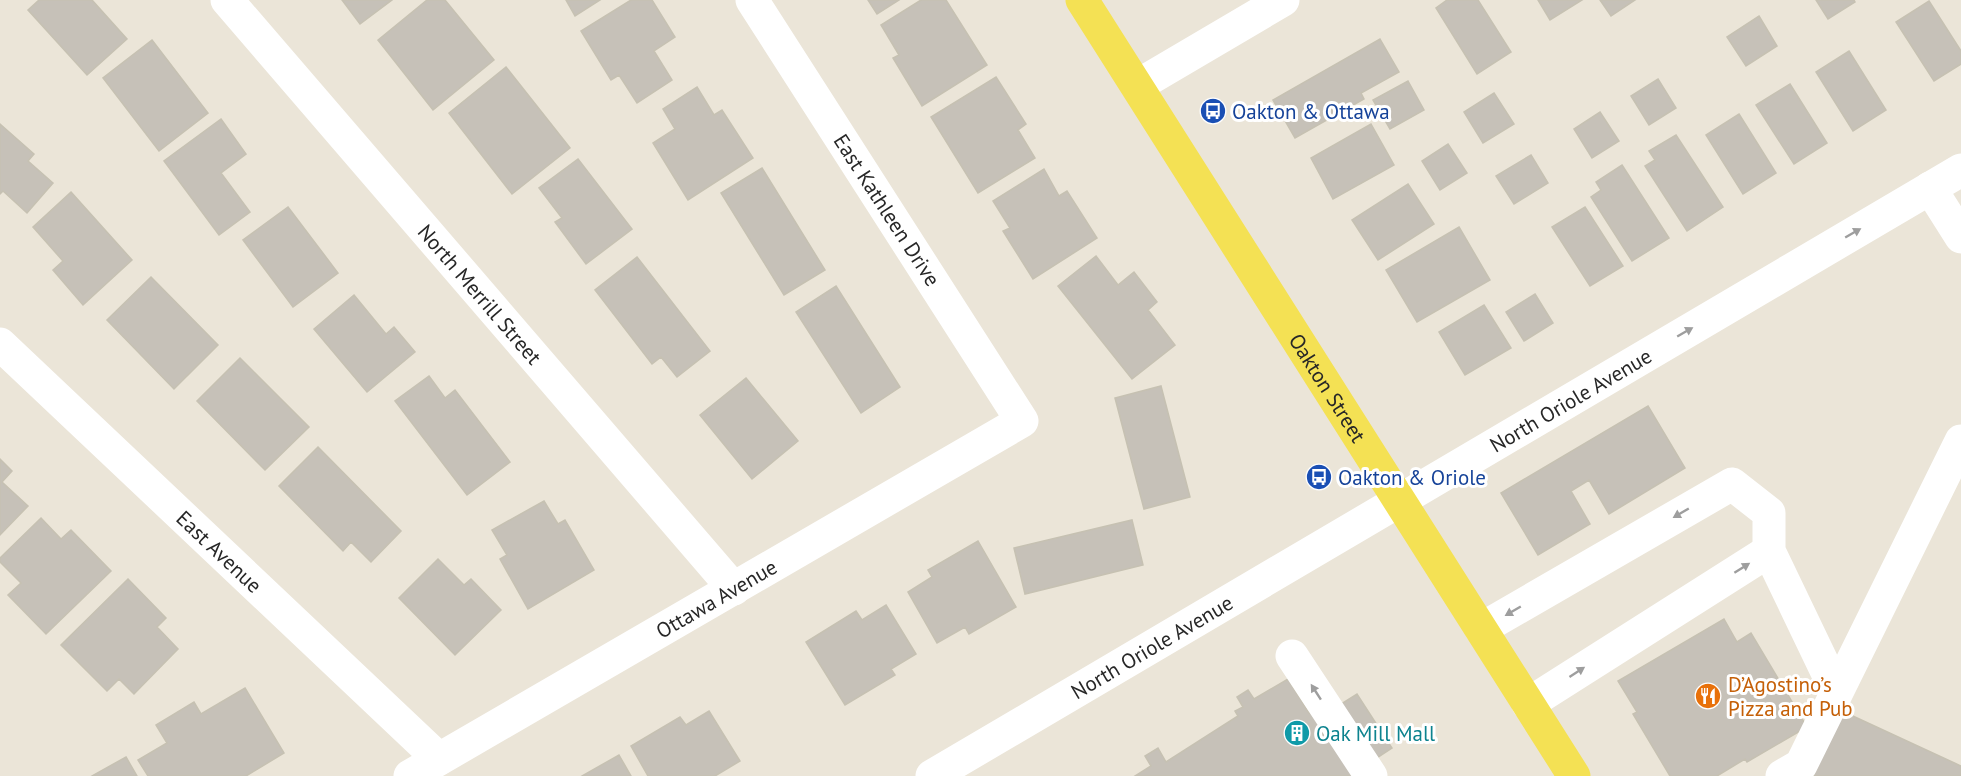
<svg xmlns="http://www.w3.org/2000/svg" width="1961" height="776" font-family="'PT Sans',sans-serif">
<style>
.building{fill:#c6c1b8;stroke:#c6c1b2;stroke-width:1.5}
.lines{fill:none;stroke-linecap:round;stroke-linejoin:round}
.minor{stroke:#fff;stroke-width:33}
.major{stroke:#f4e154;stroke-width:33}
.oneway{fill:#9e9e9e}
.labels{text-anchor:middle;dominant-baseline:central;stroke-width:6;stroke-linejoin:round;paint-order:stroke}
.transit-label{font-size:21px;fill:#164399;stroke:#fff;text-anchor:start}
.street-label{font-size:21px;fill:#272727;stroke:#fff}
.food-label{font-size:21px;fill:#c56008;stroke:#fff;text-anchor:start}
.culture-label{font-size:21px;fill:#0d838f;stroke:#fff;text-anchor:start}
</style>
<rect width="100%" height="100%" fill="#ebe5d8"/>
<path class="building" d="M39,0h53l35,39 -40,36 -59,-65z
M342,0h50l-32,24z
M427,0h18l49,60 -61,50 -55,-70z
M566,0h34l-25,16z
M631,0h21l23,37 -21,14 18,29 -35,23 -18,-28 -8,5 -30,-49z
M868,0h31l-22,14z
M921,0h25l41,65 -65,41 -29,-48 6,-3 -18,-30z
M1447,0h31l33,52 -34,22 -41,-66z
M1538,0h44l-32,20z
M1600,0h35l-24,16z
M1816,0h38l1,2 -27,17z
M1929,1l32,50v13l-27,17 -38,-59z
M1759,16l18,30 -31,20 -19,-29z
M1380,39l19,33 -38,21 3,6 -69,39 -22,-38z
M152,40l56,73 -49,38 -56,-73z
M1849,51l37,59 -33,21 -37,-59z
M506,67l64,81 -58,46 -63,-81z
M996,77l30,47 -8,6 17,28 -57,35 -47,-76z
M1658,79l18,29 -27,17 -18,-29z
M1408,81l16,29 -34,19 -17,-29z
M1790,84l37,59 -33,21 -38,-59z
M697,87l17,28 8,-5 31,48 -65,42 -35,-57 22,-14 -12,-20z
M1494,93l20,31 -31,19 -19,-31z
M1600,112l19,29 -27,17 -18,-29z
M1739,114l37,59 -33,21 -37,-59z
M221,119l25,35 -25,19 29,39 -31,23 -55,-74z
M0,124l34,30 -6,7 25,22 -26,30 -24,-22 -3,3z
M1371,124l23,41 -61,34 -22,-41z
M1676,135l47,72 -36,24 -42,-65 10,-6 -6,-9z
M1448,144l19,29 -27,17 -18,-29z
M1531,155l17,28 -34,21 -18,-28z
M578,159l54,70 -46,35 -31,-42 7,-4 -23,-30z
M1622,165l47,73 -37,23 -41,-64 10,-7 -5,-8z
M762,168l63,102 -41,25 -63,-102z
M1044,169l15,27 8,-5 30,47 -64,41 -30,-48 7,-3 -17,-27z
M1408,184l26,40 -56,36 -26,-40z
M71,192l61,68 -49,45 -30,-35 10,-9 -30,-34z
M288,207l50,66 -45,34 -50,-67z
M1585,207l38,59 -33,20 -38,-59z
M1459,227l31,53 -73,42 -31,-52z
M1096,256l22,29 16,-13 23,30 -9,8 27,35 -43,34 -74,-93z
M637,257l73,94 -33,26 -16,-20 -9,7 -57,-74z
M151,277l67,68 -44,44 -67,-69z
M836,286l64,101 -39,26 -65,-101z
M1535,294l18,29 -29,18 -18,-29z
M354,295l32,39 8,-7 21,25 -48,40 -53,-63z
M1484,305l27,43 -46,27 -26,-43z
M240,358l69,69 -44,43 -68,-69z
M429,376l16,22 10,-8 55,72 -43,33 -72,-94z
M746,378l52,63 -46,38 -52,-64z
M1161,386l29,111 -46,12 -29,-111z
M1648,406l37,62 -76,46 -20,-34 -18,11 19,33 -52,31 -37,-62z
M318,447l83,84 -30,31 -20,-20 -8,9 -64,-65z
M0,459l12,12 -10,11 26,24 -28,29z
M544,501l14,23 7,-4 29,50 -66,39 -28,-50 7,-4 -15,-25z
M41,518l20,21 10,-9 40,41 -65,63 -38,-39 13,-12 -21,-21v-4z
M1132,520l11,45 -118,29 -11,-46z
M978,541l38,66 -47,27 -4,-7 -28,16 -29,-51 24,-15 -4,-7z
M438,559l26,26 7,-6 30,31 -46,45 -56,-57z
M128,579l38,39 -9,9 21,22 -44,45 -15,-15 -12,12 -46,-46z
M886,605l30,49 -25,15 4,6 -50,30 -39,-63 50,-31 6,9z
M1724,619l13,23 14,-9 56,94 -60,35 -2,-3 -28,17h-47l-37,-62 4,-2 -19,-31z
M1288,679l21,34 5,-3 5,8 38,-24 35,54 -38,25 2,3h-221l16,-10 -6,-10 13,-8 8,14 72,-46 -3,-5 8,-4 -6,-10 11,-7 6,9z
M245,688l39,65 -38,23h-98l-10,-16 29,-17 -11,-18 38,-23 7,12z
M709,711l31,50 -25,15h-67l-17,-30 49,-29 6,8z
M1842,711l119,55v10h-148z
M619,755l12,21h-49z
M126,757l11,19h-45z"/>
<g class="lines">
<g class="minor">
<path id="s1" d="M227,0l507,589"/>
<path d="M1137,86l146,-86"/>
<path d="M1930,188l31,49"/>
<path id="s2" d="M0,344l439,415"/>
<path d="M1481,629l251,-145 37,29v38l59,123 15,5"/>
<path d="M1292,656l79,120"/>
<path d="M1528,704l241,-153"/>
<path id="s3" d="M410,776l612,-355 -270,-421"/>
<path id="s4" d="M932,776l1029,-606"/>
<path d="M1782,776l19,-11 160,-324"/>
</g>
<path class="major" id="s5" d="M1082,0l492,776"/>
</g>
<defs><path id="oneway-solid" d="M-6-.8H1V-3.2L6.5 0L1 3.2V.8H-6Z" transform="scale(1.5)"/></defs>
<g class="oneway">
<use href="#oneway-solid" transform="translate(1853 233) rotate(-30)"/>
<use href="#oneway-solid" transform="translate(1685 332) rotate(-30)"/>
<use href="#oneway-solid" transform="translate(1681 513) rotate(150)"/>
<use href="#oneway-solid" transform="translate(1742 568) rotate(-32)"/>
<use href="#oneway-solid" transform="translate(1513 611) rotate(150)"/>
<use href="#oneway-solid" transform="translate(1577 672) rotate(-33)"/>
<use href="#oneway-solid" transform="translate(1316 692) rotate(-123)"/>
</g>
<defs>
<g id="bus-disc" transform="scale(1.35)"><circle r="9.5" fill="#1a4fb4" stroke="#fff"/><path d="M-5-6H5V4H4V6H2V4H-2V6H-4V4H-5ZM-3.5-4V0h7V-4ZM-3.5 1.2v1.5H-2V1.2ZM2 1.2v1.5H3.5V1.2Z" fill="#fff"/></g>
<g id="restaurant-disc" transform="scale(1.35)"><circle r="9.5" fill="#e8710a" stroke="#fff"/><path d="M-5-6h1v4h1v-4h1v4h1v-4h1v5L-1.5 .5V6h-2V.5L-5-1ZM5-6V6H3V1.5H1.5Q1.5-4 5-6Z" fill="#fff"/></g>
<g id="building-disc" transform="scale(1.35)"><circle r="9.5" fill="#0f9aa8" stroke="#fff"/><path d="M-4-6H4V6H1V3H-1V6H-4ZM-2.5-4.3h1.7v1.8h-1.7ZM.8-4.3h1.7v1.8H.8ZM-2.5-1h1.7V.8h-1.7ZM.8-1h1.7V.8H.8Z" fill="#fff"/></g>
</defs>
<g fill-rule="evenodd">
<use href="#bus-disc" x="1213" y="111"/>
<use href="#bus-disc" x="1319" y="477"/>
<use href="#restaurant-disc" x="1708" y="696"/>
<use href="#building-disc" x="1297" y="733"/>
</g>
<g class="labels">
<g class="transit-label">
<text x="1232" y="111">Oakton &amp; Ottawa</text>
<text x="1338" y="477">Oakton &amp; Oriole</text>
</g>
<g class="street-label">
<text transform="translate(887 210) rotate(57)">East Kathleen Drive</text>
<text stroke="none"><textPath href="#s1" startOffset="388">North Merrill Street</textPath></text>
<text stroke="none"><textPath href="#s5" startOffset="459">Oakton Street</textPath></text>
<text stroke="none"><textPath href="#s4" startOffset="741">North Oriole Avenue</textPath></text>
<text stroke="none"><textPath href="#s2" startOffset="302">East Avenue</textPath></text>
<text stroke="none"><textPath href="#s3" startOffset="354">Ottawa Avenue</textPath></text>
<text stroke="none"><textPath href="#s4" startOffset="255">North Oriole Avenue</textPath></text>
</g>
<g class="food-label">
<text x="1728" y="684">D’Agostino’s<tspan x="1728" dy="24">Pizza and Pub</tspan></text>
</g>
<g class="culture-label">
<text x="1316" y="733">Oak Mill Mall</text>
</g>
</g>
</svg>
